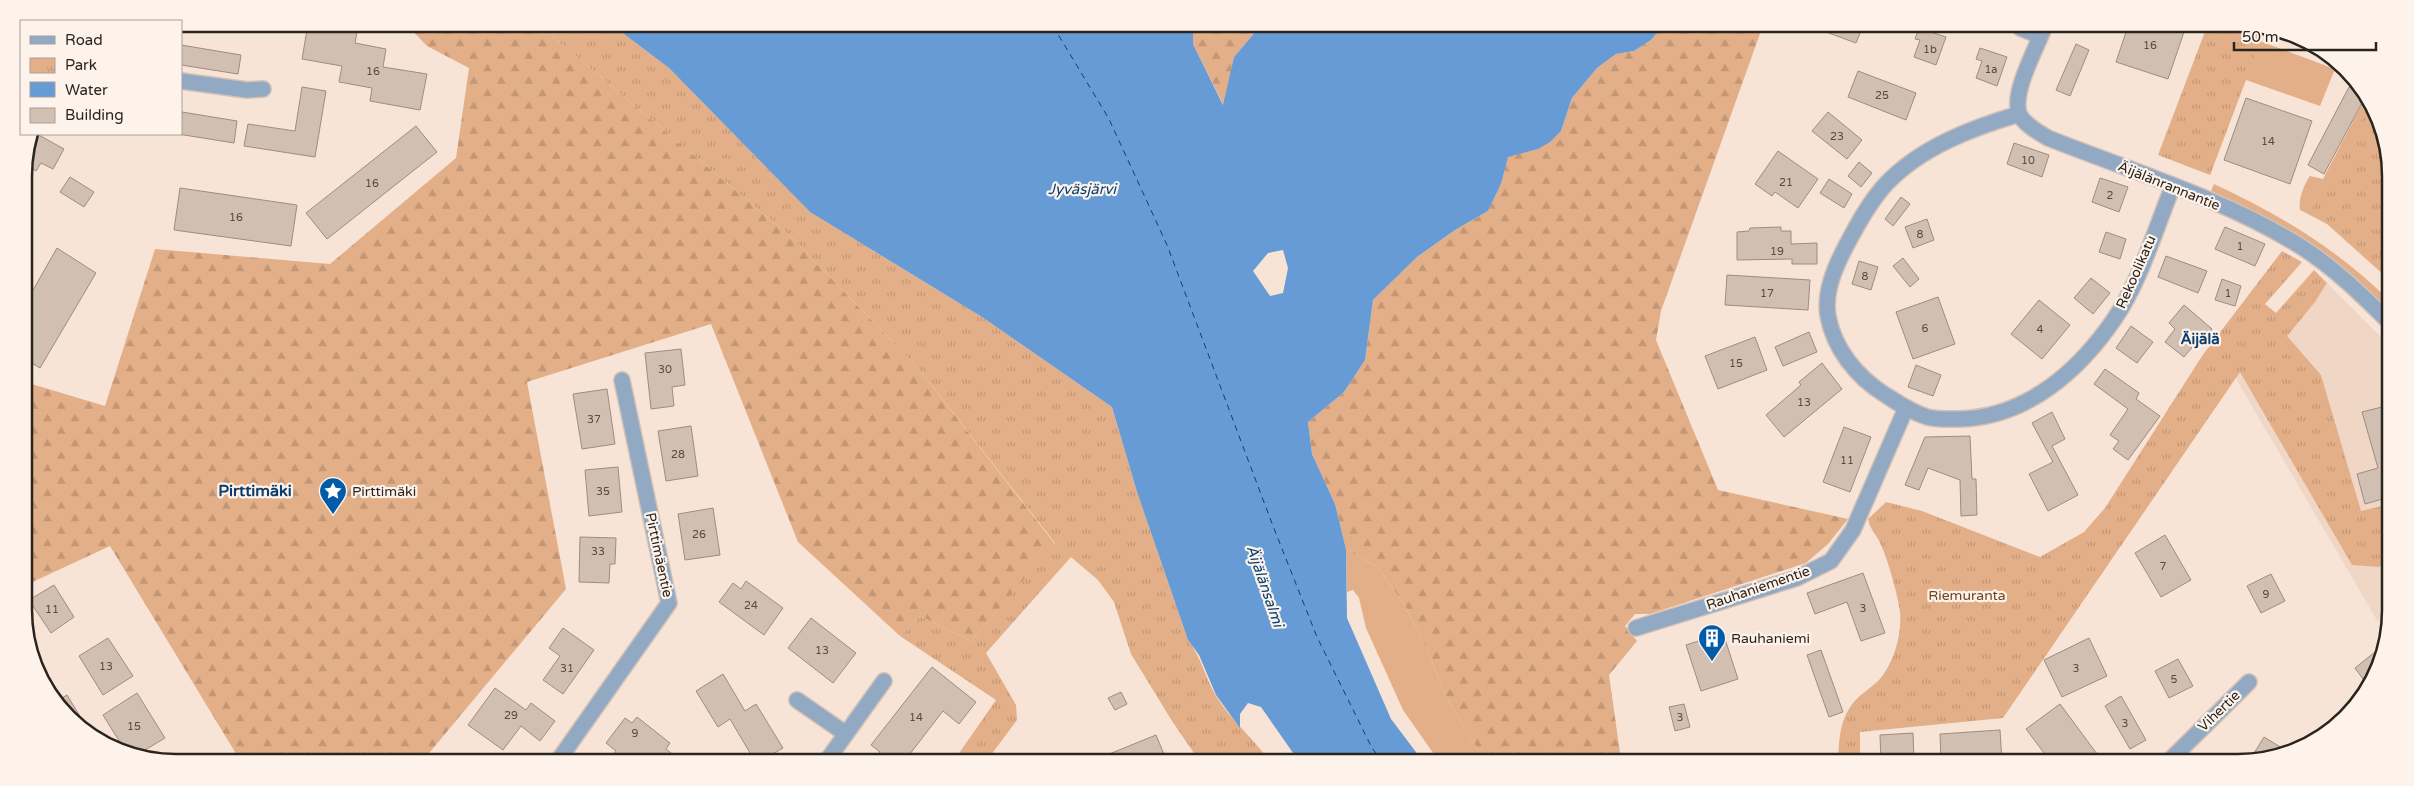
<svg xmlns="http://www.w3.org/2000/svg" width="2414" height="786" font-family="'Varela Round',sans-serif">
<style>
.built{fill:#efd6c5}
.grass{fill:#e3af88}
.forest{fill:url(#forest-firs)}
.park{fill:url(#park-tufts)}
.water{fill:#679bd5;fill-rule:evenodd}
.lines{fill:none;stroke-linecap:round;stroke-linejoin:round}
.ferry{stroke:#084176;stroke-width:1;stroke-dasharray:6 5;stroke-linecap:butt}
.building{fill:#d1bfb2;stroke:#9d8c80}
.minor-casing{stroke:#d2c1b6;stroke-width:18}
.minor{stroke:#92a9c3;stroke-width:15}
.labels{text-anchor:middle;dominant-baseline:central;stroke-width:4.5;stroke-linejoin:round;paint-order:stroke}
.number-label{font-size:11px;fill:#544b44}
.street-label{font-size:14px;fill:#2a241f;stroke:#fef3eb}
.poi-label{font-size:14px;fill:#2a241f;stroke:#fef3eb;text-anchor:start}
.park-label{font-size:14px;fill:#70431e;stroke:#fef3eb}
.water-label{font-size:15px;font-style:italic;fill:#084176;stroke:#fef3eb}
.neighbourhood-label{font-size:15px;font-weight:bold;fill:#0a3d6f;stroke:#fef3eb}
.quarter-label{font-size:16px;font-weight:bold;fill:#0a3d6f;stroke:#fef3eb}
.rim{fill:none;stroke:#2a241f;stroke-width:2.5}
</style>
<defs>
<pattern id="forest-firs" width="22" height="20" patternUnits="userSpaceOnUse" patternTransform="scale(1.25)"><rect width="22" height="20" fill="#e3af88"/><path d="M5 1l3.5 6h-7zM16 11l3.5 6h-7z" fill="#c39675"/></pattern>
<pattern id="park-tufts" width="24" height="20" patternUnits="userSpaceOnUse" patternTransform="scale(1.25)"><rect width="24" height="20" fill="#e3af88"/><path d="M3 7l-1-3M5 7V3M7 7l1-3M15 17l-1-3M17 17v-4M19 17l1-3" fill="none" stroke="#c39675"/></pattern>
</defs>
<rect width="100%" height="100%" fill="#f7e4d7"/>
<path class="built" d="M2327,283l59,59 -1,273 -7,7 -143,-245 80,-75z"/>
<path class="grass" d="M2206,29l54,12 75,28 -15,37 -74,-26 -36,95z
M2364,100l23,45 -75,71 -12,-6c-2,-10 4,-26 10,-34l13,3z
M2214,184c66,31 120,63 173,114v11c-50,-54 -110,-89 -176,-118z
M1346,549l32,19 26,36 23,44 17,45 40,67h-46l-35,-50 -37,-82 -7,-30 -6,-8 -6,2z"/>
<path class="forest" d="M406,24l133,1 252,212 128,132 136,175 -84,97 -51,-25 -20,20 -102,-94 -87,-218 -184,58 39,207 -141,169 -187,-1 -128,-211 -84,39 -1,-203 80,24 50,-157 175,15 126,-106 13,-90 -42,-22z
M1193,26h64l-1,5 -22,26 -10,49 -31,-62z
M1662,27l100,1 -101,283 -5,29 62,150 130,29 -20,25 -22,19 -156,51h-15l-10,12 12,15 -28,34 12,85h-137l-40,-67 -17,-45 -23,-44 -26,-36 -32,-19 -11,-45 -23,-50 -4,-32 36,-30 21,-32 8,-60 44,-43 38,-27 33,-19 13,-27 7,-28 30,-7 23,-18 11,-33 25,-30 19,-14 18,-3 17,-11z"/>
<path class="park" d="M539,25h73l57,43 141,144 172,105 130,90 25,85 51,148c14,19 17,37 28,56 15,24 36,41 53,64l-71,-1 -26,-38 -41,-67 -17,-52 -16,-22 -27,-23 -85,96 30,52 1,15 -29,39h-33l41,-59 -96,-64 20,-20 51,25 84,-98 -136,-174 -128,-132z
M2206,29h58l-54,146 -52,-20z
M2368,107l19,40 -2,129 -58,-52 -19,-10 14,-19z
M2282,251l20,11 -37,42 11,9 38,-43 13,13 -12,19 -28,34 34,39 40,136 25,-6 -1,58 -6,4 -27,-2 -112,-193 -237,346 -143,14v29h-22c1,-18 1,-36 11,-52 7,-13 20,-19 30,-29 15,-17 23,-46 21,-68 -1,-13 -13,-55 -19,-67 -4,-10 -11,-15 -13,-26l18,-17 36,9 118,46 44,-25 21,-24 97,-152z"/>
<path class="water" d="M612,25l581,1v18l30,61 11,-48 22,-26 1,-5 405,1 -11,13 -17,11 -18,3 -19,14 -25,30 -11,33 -11,11 -12,7 -30,8 -7,27 -13,27 -33,19 -38,27 -44,43 -8,60 -21,32 -36,30 4,32 23,50 11,45 1,69 44,101 31,41h-124l-37,-53 -13,-4 -8,11v14l-24,-33 -17,-40 -11,-15 -51,-148 -25,-85 -130,-90 -172,-105 -141,-144zM1283,250l5,18 -5,25 -13,3 -17,-25 15,-18z"/>
<g class="lines">
<path class="ferry" d="M1053,26l56,93 58,126 106,281 44,111 55,111 9,12"/>
</g>
<path class="building" d="M181,24h13l-1,5 -12,-2z
M208,24h51l-2,8z
M308,24l50,2 -3,17 31,6 -3,18 44,7 -7,36 -50,-9 2,-13 -33,-6 3,-16 -40,-7z
M1815,28h47l-6,15z
M1919,28l27,9 -10,28 -22,-8 6,-17 -5,-1z
M2127,29h58l-17,50 -52,-17z
M2076,44l13,6 -19,46 -14,-6z
M181,45l60,10 -3,19 -57,-9z
M1980,48l27,9 -10,29 -21,-8 6,-17 -6,-2z
M1858,71l58,22 -10,27 -58,-23z
M302,87l24,4 -11,66 -71,-11 4,-22 47,7z
M2349,87l12,6 3,6 -40,75 -16,-9z
M2246,98l66,23 -22,63 -66,-24z
M182,112l55,9 -3,22 -56,-9h3z
M1828,112l34,28 -15,19 -35,-28z
M416,126l21,26 -110,87 -21,-26z
M32,134h5l27,15 -11,20 -12,-6 -5,8 -11,-7z
M2014,143l35,12 -7,22 -35,-13z
M1778,151l40,28 -20,29 -23,-16 -3,4 -17,-12z
M1859,162l13,11 -11,14 -13,-11z
M70,177l24,15 -10,15 -24,-15z
M2100,178l28,9 -9,25 -27,-10z
M1829,179l23,15 -8,14 -24,-15z
M180,188l117,17 -6,41 -117,-16z
M1901,197l9,7 -17,22 -8,-7z
M1927,219l7,21 -21,8 -8,-21z
M1781,227v4h10v13l26,-1v21h-25v-5l-55,1v-28l12,-1 1,-3z
M2225,227l40,17 -10,22 -40,-17z
M2106,232l20,7 -6,20 -21,-7z
M2387,245v13l-7,-5z
M57,248l39,25 -56,95 -15,-9v-55z
M2166,256l41,15 -9,22 -40,-16z
M1903,258l16,21 -9,8 -17,-21z
M1859,261l19,6 -7,23 -19,-6z
M1727,275l83,5 -2,30 -83,-5z
M2091,278l19,15 -17,21 -19,-16z
M2222,279l19,7 -6,20 -20,-6z
M1938,297l17,47 -42,15 -17,-47z
M2039,300l31,25 -28,34 -31,-25z
M2184,305l28,24 -14,18 -3,-3 -11,13 -19,-15 10,-13 -6,-6z
M2131,326l22,16 -16,21 -21,-15z
M1809,332l8,20 -34,14 -8,-19z
M1755,337l12,33 -49,19 -13,-33z
M681,349l4,36 -13,2 2,19 -23,3 -6,-56z
M1822,363l20,26 -58,48 -18,-22 35,-30 -2,-3z
M1916,365l25,10 -8,21 -25,-9z
M2105,369l34,24 -3,6 24,17 -32,44 -15,-11 6,-8 -9,-6 18,-26 -34,-25z
M607,389l8,55 -33,5 -9,-55z
M2386,406v92l-21,6 -8,-30 21,-6 -16,-56z
M2052,412l13,27 -13,7 26,49 -30,16 -19,-37 24,-12 -21,-39z
M691,426l7,50 -32,5 -8,-50z
M1844,427l27,10 -21,55 -27,-10z
M1970,436l2,43h4l1,36 -16,1 -1,-36 -32,-12 -9,22 -14,-5 20,-48z
M618,467l4,45 -33,4 -4,-46z
M713,508l7,47 -35,5 -7,-46z
M2165,535l26,45 -30,17 -26,-44z
M580,537l36,1 -1,26h-5l-1,19 -30,-1z
M1863,573l22,60 -24,8 -14,-39 -32,12 -8,-21z
M2271,574l14,27 -24,12 -14,-27z
M746,581l37,27 -19,27 -45,-33 14,-19 8,6z
M54,585l20,32 -23,16 -22,-33z
M811,618l45,35 -23,30 -45,-35z
M563,628l31,22 -31,44 -20,-14 17,-24 -11,-8z
M1723,633l15,46 -37,12 -15,-46z
M108,638l25,38 -30,19 -24,-39z
M2089,638l18,38 -45,21 -18,-37z
M2385,644v5l-17,37 -13,-18z
M1821,650l22,62 -14,5 -22,-62z
M2178,659l15,27 -24,12 -14,-27z
M932,667l44,35 -17,22 -16,-13 -37,48h-31l5,-7 -9,-7z
M723,674l22,37 11,-7 27,44 -17,10h-13l-23,-39 -12,8 -22,-36z
M495,688l31,22 5,-7 24,18 -15,20 -19,-15 -18,24 -35,-25z
M1121,692l6,12 -12,6 -7,-12z
M137,693l28,45 -30,18 -9,-4 -23,-37z
M67,695l14,23 -6,4 -13,-12 -5,-9z
M2121,696l25,44 -16,9 -25,-43z
M1684,704l6,23 -15,4 -6,-24z
M2060,704l43,58h-1l-52,-1 -24,-32z
M637,717l33,26 -4,6 10,8 -1,1 -63,-1 4,-6 -10,-8 19,-25 7,5z
M2000,730l2,31h-61l-1,-27z
M1913,733l1,28h-33l-1,-26z
M1156,735l10,24h-69z
M2264,737l23,14 -1,2 -31,7 -4,-2z
M1815,755l5,6h-11z"/>
<g class="lines">
<g class="minor-casing">
<path id="minor" d="M2020,28l20,8
M2044,28c-8,21 -32,64 -25,85 4,11 19,19 29,25 83,33 180,62 255,110 31,20 58,46 84,72
M181,81l66,9 16,-1
M2019,114c-47,14 -98,33 -133,70 -16,17 -29,41 -40,62 -11,21 -22,46 -18,70 6,33 29,61 56,78 14,9 27,18 43,23 11,3 23,2 33,2 67,-2 119,-48 155,-101 25,-36 41,-91 58,-132
M1636,628l161,-50 34,-17 22,-31 53,-122
M797,700l49,34
M560,758l109,-155 -47,-223
M828,759l56,-78
M2168,762l81,-80"/>
</g>
<use href="#minor" class="minor"/>
</g>
<defs>
<g id="sight-pin" transform="scale(1.4375)"><path d="M0 17L-7.5 6A9.5 9.5 0 1 1 7.5 6Z" fill="#005ca9" stroke="#fef3eb"/><path d="M0-6L1.8-2.2L6-1.7L2.9 1.2L3.7 5.4L0 3.3L-3.7 5.4L-2.9 1.2L-6-1.7L-1.8-2.2Z" fill="#fff"/></g>
<g id="building-pin" transform="scale(1.4375)"><path d="M0 17L-7.5 6A9.5 9.5 0 1 1 7.5 6Z" fill="#005ca9" stroke="#fef3eb"/><path d="M-4-6H4V6H1V3H-1V6H-4ZM-2.5-4.3h1.7v1.8h-1.7ZM.8-4.3h1.7v1.8H.8ZM-2.5-1h1.7V.8h-1.7ZM.8-1h1.7V.8H.8Z" fill="#fff"/></g>
</defs>
<g fill-rule="evenodd">
<use href="#sight-pin" x="333" y="491"/>
<use href="#building-pin" x="1712" y="638"/>
</g>
<g class="labels">
<g class="number-label">
<text x="2150" y="45">16</text>
<text x="1930" y="49">1b</text>
<text x="1991" y="69">1a</text>
<text x="373" y="71">16</text>
<text x="1882" y="95">25</text>
<text x="1837" y="136">23</text>
<text x="2268" y="141">14</text>
<text x="2028" y="160">10</text>
<text x="1786" y="182">21</text>
<text x="372" y="183">16</text>
<text x="2110" y="195">2</text>
<text x="236" y="217">16</text>
<text x="1920" y="234">8</text>
<text x="2240" y="246">1</text>
<text x="1777" y="251">19</text>
<text x="1865" y="276">8</text>
<text x="1767" y="293">17</text>
<text x="2228" y="293">1</text>
<text x="1925" y="328">6</text>
<text x="2040" y="329">4</text>
<text x="1736" y="363">15</text>
<text x="665" y="369">30</text>
<text x="1804" y="402">13</text>
<text x="594" y="419">37</text>
<text x="678" y="454">28</text>
<text x="1847" y="460">11</text>
<text x="603" y="491">35</text>
<text x="699" y="534">26</text>
<text x="598" y="551">33</text>
<text x="2163" y="566">7</text>
<text x="2266" y="594">9</text>
<text x="751" y="605">24</text>
<text x="1863" y="608">3</text>
<text x="52" y="609">11</text>
<text x="822" y="650">13</text>
<text x="106" y="666">13</text>
<text x="567" y="668">31</text>
<text x="2076" y="668">3</text>
<text x="2174" y="679">5</text>
<text x="511" y="715">29</text>
<text x="916" y="717">14</text>
<text x="1680" y="717">3</text>
<text x="2125" y="723">3</text>
<text x="134" y="726">15</text>
<text x="635" y="733">9</text>
</g>
<g class="street-label">
<text transform="translate(2169 186) rotate(22)">Äijälänrannantie</text>
<text transform="translate(2136 272) rotate(-66)">Rekoolikatu</text>
<text transform="translate(659 555) rotate(78)">Pirttimäentie</text>
<text transform="translate(1758 588) rotate(-19)">Rauhaniementie</text>
<text transform="translate(2219 711) rotate(-44)">Vihertie</text>
</g>
<g class="poi-label">
<text x="352" y="491">Pirttimäki</text>
<text x="1731" y="638">Rauhaniemi</text>
</g>
<g class="park-label">
<text x="1967" y="595">Riemuranta</text>
</g>
<g class="water-label">
<text x="1082" y="189">Jyväsjärvi</text>
<text transform="translate(1265 586) rotate(71)">Äijälänsalmi</text>
</g>
<g class="neighbourhood-label">
<text x="2200" y="339">Äijälä</text>
</g>
<g class="quarter-label">
<text x="255" y="491">Pirttimäki</text>
</g>
</g>
<path d="M0 0H2414V786H0ZM176 32H2238A144 144 0 0 1 2382 176V610A144 144 0 0 1 2238 754H176A144 144 0 0 1 32 610V176A144 144 0 0 1 176 32Z" fill="#fef3eb" fill-rule="evenodd"/>
<path class="rim" d="M176 32H2238A144 144 0 0 1 2382 176V610A144 144 0 0 1 2238 754H176A144 144 0 0 1 32 610V176A144 144 0 0 1 176 32Z"/>
<rect x="20" y="20" width="162" height="115" fill="#fef3eb" stroke="#a9a099"/>
<rect x="30" y="36" width="25" height="8" fill="#92a9c3" stroke="#a9a099"/>
<text x="65" y="45" font-size="15" fill="#2a241f">Road</text>
<rect x="30" y="58" width="25" height="15" fill="url(#park-tufts)" stroke="#a9a099"/>
<text x="65" y="70" font-size="15" fill="#2a241f">Park</text>
<rect x="30" y="82" width="25" height="15" fill="#679bd5" stroke="#a9a099"/>
<text x="65" y="95" font-size="15" fill="#2a241f">Water</text>
<rect x="30" y="108" width="25" height="15" fill="#d1bfb2" stroke="#a9a099"/>
<text x="65" y="120" font-size="15" fill="#2a241f">Building</text>
<path d="M2234 42v8h142v-8" fill="none" stroke="#2a241f" stroke-width="2.5"/>
<text x="2242" y="42" font-size="15" fill="#2a241f" stroke="#fef3eb" stroke-width="4" paint-order="stroke">50 m</text>
</svg>
